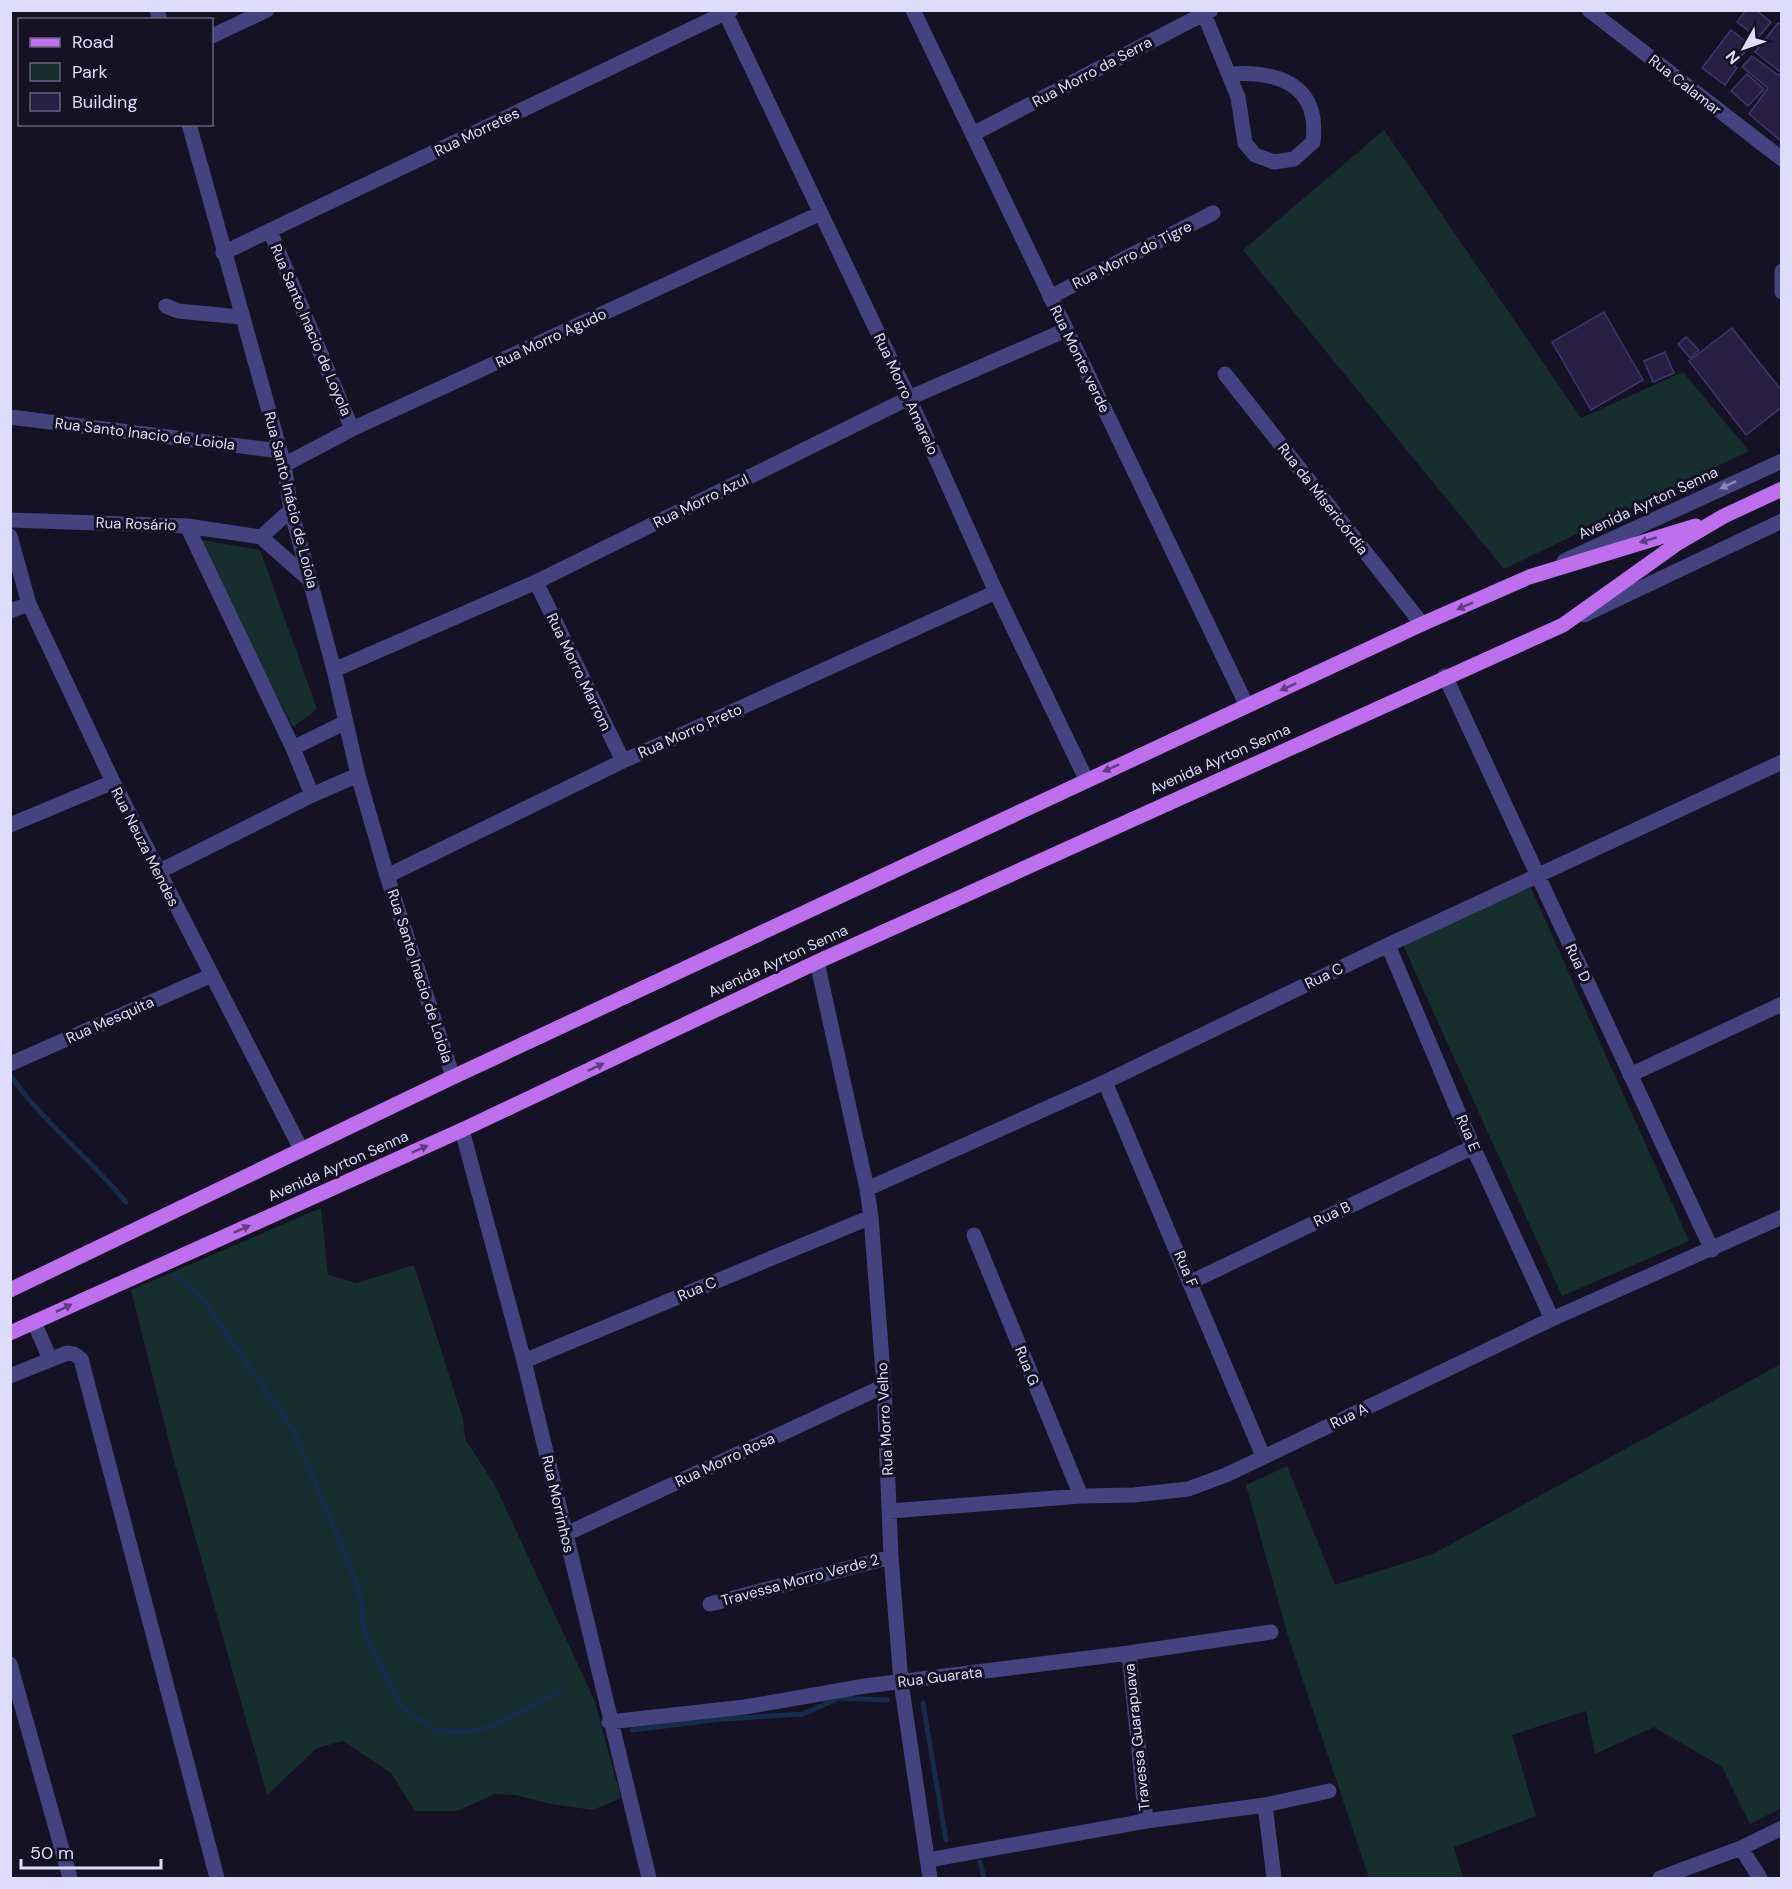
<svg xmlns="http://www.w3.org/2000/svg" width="1792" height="1889" font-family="'DM Sans',sans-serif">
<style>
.green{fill:#162f2e}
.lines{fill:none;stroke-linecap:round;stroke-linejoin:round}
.stream{stroke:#172c4a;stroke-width:5}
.building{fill:#272044;stroke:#40356e;stroke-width:1.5}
.minor{stroke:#44437f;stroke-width:15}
.major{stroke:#bd6fee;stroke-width:15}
.oneway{fill:#8987b7}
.oneway2{fill:#613c7f}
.labels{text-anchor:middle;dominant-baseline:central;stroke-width:6;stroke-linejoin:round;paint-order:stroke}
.street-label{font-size:15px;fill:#dedbfb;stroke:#151225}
</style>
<rect width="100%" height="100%" fill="#151225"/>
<path class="green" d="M1384,130l197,288 102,-46 66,79 -245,118 -261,-319z
M196,539l64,11 57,159 -24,18z
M1530,886l159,355 -127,55 -159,-351z
M321,1208l7,67 29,8 57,-18 49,154 2,20 30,46 100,217 26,96 -28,12 -42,-6 -35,-9 -21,-1 -38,17h-42l-24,-38 -48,-32 -26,7 -50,47 -93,-334 -43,-171z
M1781,1364v444l-31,16 -28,-57 -68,-40 -59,27 -9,-43 -74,24 24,81 -82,31 9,31h-94l-81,-242 -42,-151 41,-19 48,119 98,-31z"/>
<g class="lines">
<path class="stream" d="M10,1075c33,47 79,83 116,127
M176,1275l27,24 90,131 65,156 7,48 36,72 34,25 35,1 23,-6 68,-36
M923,1703l23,137
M632,1730l90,-11 81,-5 36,-16 48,2
M980,1862l4,16"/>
</g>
<path class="building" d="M1746,10h10l15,12 -13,16 -21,-16z
M1778,23l4,2v43l-3,3 -24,-19z
M1731,30l19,15 -16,21 3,2 -12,17 -23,-17z
M1752,56l26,19 4,-3 -1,69 -32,-27 19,-26 -26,-21z
M1747,74l17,15 -16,17 -17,-15z
M1604,312l39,68 -52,30 -39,-68z
M1732,328l50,63v16l-36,28 -57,-74z
M1686,337l13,13 -9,8 -12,-14z
M1665,352l9,21 -21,9 -9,-21z"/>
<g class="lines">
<path class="minor" d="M157,10l3,10
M724,10l185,388 87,194 90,187
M913,10l334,696
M1589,10l193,149
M1204,14l34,83 7,46 10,12 19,7 20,-3 19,-17c7,-57 -34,-71 -82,-68
M212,36l55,-26
M189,124l95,341 7,45 43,160 24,105 29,101 66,201
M973,134l238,-124
M270,231l82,198
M223,253l508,-243
M1782,271v21
M1050,297l163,-84
M166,306l12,5 63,6
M1225,374l197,250
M10,417l270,34
M284,465l68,-36 467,-215
M10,520l177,6 74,11 50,44
M187,526l106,222 19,47
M10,536l19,68 84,178 188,367
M261,537l30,-27
M1564,561l218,-100
M536,582l87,179
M10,611l19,-7
M1584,615l198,-94
M334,670l202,-88 373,-184 157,-68
M1445,676l267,574
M293,748l53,-26
M10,825l103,-43
M158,872l154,-77 46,-20
M387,876l236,-115 373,-169
M1388,945l85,202 79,172
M817,962l50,227 4,28 13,169 7,171 10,125 29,196
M10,1064l200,-88
M1630,1075l152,-71
M1105,1082l158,374
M462,1130l62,231 125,517
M867,1189l238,-107 283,-137 394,-183
M974,1235l107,261
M1191,1282l282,-135
M34,1322l16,37
M524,1361l347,-144
M10,1376l57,-23 7,1 7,5 136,519
M890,1511l191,-15 53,-1 54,-6 38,-14 326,-156 230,-102
M566,1534l318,-148
M710,1604l181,-47
M1129,1653l17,168
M10,1664l60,214
M609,1722l136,-15 120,-21 264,-33 142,-21
M1265,1805l9,73
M1741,1848l19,30
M928,1860l218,-39 119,-16 64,-14
M1660,1878l81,-30 41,-20"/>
<path class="major" d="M10,1290l443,-213 969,-453 107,-47 167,-51
M10,1333l452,-203 355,-168 746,-337 115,-82 46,-27 58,-27"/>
</g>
<defs><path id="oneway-solid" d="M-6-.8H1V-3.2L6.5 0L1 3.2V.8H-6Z" transform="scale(1.5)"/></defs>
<use class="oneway" href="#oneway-solid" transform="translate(1728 485) rotate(155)"/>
<g class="oneway2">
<use href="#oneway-solid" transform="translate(1648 540) rotate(164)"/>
<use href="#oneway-solid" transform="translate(1465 606) rotate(156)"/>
<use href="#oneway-solid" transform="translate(1288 687) rotate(155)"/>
<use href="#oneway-solid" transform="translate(1111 768) rotate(156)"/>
<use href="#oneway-solid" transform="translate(596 1067) rotate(-25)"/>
<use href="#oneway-solid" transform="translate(420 1149) rotate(-24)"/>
<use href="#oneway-solid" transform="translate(242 1229) rotate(-24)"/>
<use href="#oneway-solid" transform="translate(64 1308) rotate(-26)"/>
</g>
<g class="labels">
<g class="street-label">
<text transform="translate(1092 72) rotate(-28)">Rua Morro da Serra</text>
<text transform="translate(1685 85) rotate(38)">Rua Calamar</text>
<text transform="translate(477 132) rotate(-26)">Rua Morretes</text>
<text transform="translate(1132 255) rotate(-27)">Rua Morro do Tigre</text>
<text transform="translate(311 330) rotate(67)">Rua Santo Inacio de Loyola</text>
<text transform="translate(551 338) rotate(-25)">Rua Morro Agudo</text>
<text transform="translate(1080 359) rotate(64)">Rua Monte verde</text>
<text transform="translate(906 394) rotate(65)">Rua Morro Amarelo</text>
<text transform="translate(145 434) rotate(7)">Rua Santo Inacio de Loiola</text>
<text transform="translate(1323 499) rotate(52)">Rua da Misericórdia</text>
<text transform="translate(291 500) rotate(76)">Rua Santo Inácio de Loiola</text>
<text transform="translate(701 501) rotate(-26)">Rua Morro Azul</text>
<text transform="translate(1648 503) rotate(-25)">Avenida Ayrton Senna</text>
<text transform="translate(136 524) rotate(2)">Rua Rosário</text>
<text transform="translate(579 672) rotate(64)">Rua Morro Marrom</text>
<text transform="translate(690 731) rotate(-24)">Rua Morro Preto</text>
<text transform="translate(1220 759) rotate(-24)">Avenida Ayrton Senna</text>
<text transform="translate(145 847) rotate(63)">Rua Neuza Mendes</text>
<text transform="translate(778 961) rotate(-25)">Avenida Ayrton Senna</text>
<text transform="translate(1578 963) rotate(65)">Rua D</text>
<text transform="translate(420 976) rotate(72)">Rua Santo Inacio de Loiola</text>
<text transform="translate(1324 976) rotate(-26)">Rua C</text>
<text transform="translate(110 1020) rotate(-24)">Rua Mesquita</text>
<text transform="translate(1468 1133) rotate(67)">Rua E</text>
<text transform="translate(338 1166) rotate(-24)">Avenida Ayrton Senna</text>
<text transform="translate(1332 1214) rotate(-26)">Rua B</text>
<text transform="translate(1186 1269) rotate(67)">Rua F</text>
<text transform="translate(697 1289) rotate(-23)">Rua C</text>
<text transform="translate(1027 1366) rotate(68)">Rua G</text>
<text transform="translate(1349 1416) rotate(-25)">Rua A</text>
<text transform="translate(885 1419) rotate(-93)">Rua Morro Velho</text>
<text transform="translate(725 1460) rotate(-25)">Rua Morro Rosa</text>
<text transform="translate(558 1504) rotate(77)">Rua Morrinhos</text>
<text transform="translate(800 1580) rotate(-15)">Travessa Morro Verde 2</text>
<text transform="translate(940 1677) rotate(-7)">Rua Guarata</text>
<text transform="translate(1137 1737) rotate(-96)">Travessa Guarapuava</text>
</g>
</g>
<rect width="1792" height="1889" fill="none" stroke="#dedbfb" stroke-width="24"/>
<rect x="18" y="18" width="195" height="108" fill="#151225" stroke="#65627b" stroke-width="1.5"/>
<rect x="30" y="38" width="30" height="9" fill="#bd6fee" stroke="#65627b" stroke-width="1.5"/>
<text x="72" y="48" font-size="18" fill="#dedbfb">Road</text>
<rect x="30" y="63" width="30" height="18" fill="#162f2e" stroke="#65627b" stroke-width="1.5"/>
<text x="72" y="78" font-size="18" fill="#dedbfb">Park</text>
<rect x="30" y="93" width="30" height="18" fill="#272044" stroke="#65627b" stroke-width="1.5"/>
<text x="72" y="108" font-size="18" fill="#dedbfb">Building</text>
<g transform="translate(1744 48) rotate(230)" stroke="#151225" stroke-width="4.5" paint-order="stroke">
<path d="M0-4.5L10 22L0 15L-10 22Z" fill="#dedbfb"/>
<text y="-9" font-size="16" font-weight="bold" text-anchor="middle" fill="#dedbfb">N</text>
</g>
<path d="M21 1859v9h140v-9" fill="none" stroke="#dedbfb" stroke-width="3"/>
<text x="30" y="1859" font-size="18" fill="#dedbfb" stroke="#151225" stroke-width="4.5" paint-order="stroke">50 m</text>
</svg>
